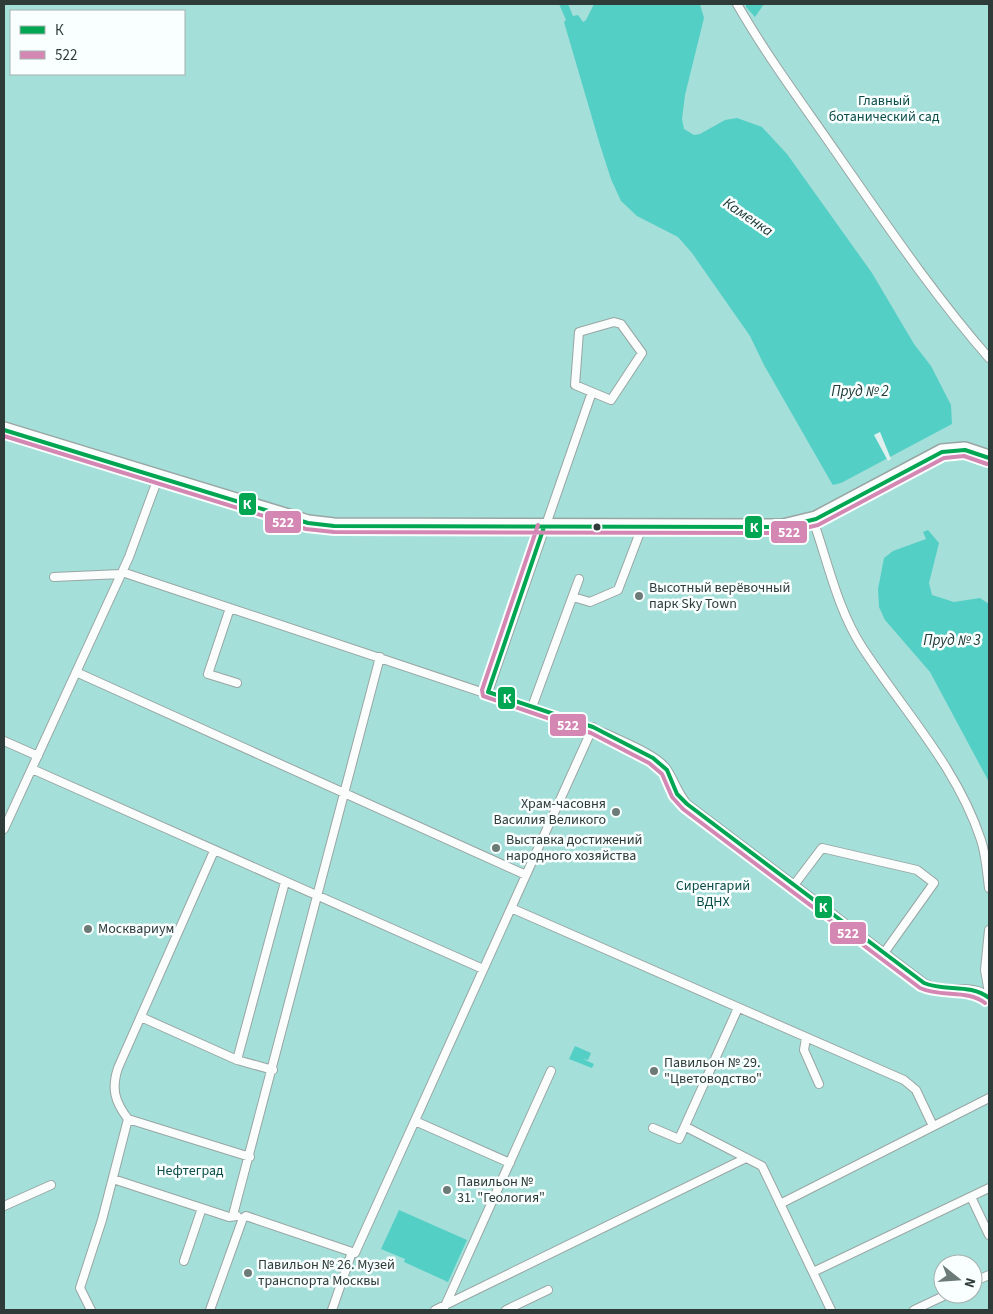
<svg xmlns="http://www.w3.org/2000/svg" width="993" height="1314" font-family="'Source Sans 3',sans-serif">
<style>
.green{fill:#a4dfd9;fill-rule:evenodd}
.water{fill:#54cfc6}
.pier{fill:#dff0ee}
.lines{fill:none;stroke-linecap:round;stroke-linejoin:round}
.lane-casing{stroke:#99a6a4;stroke-width:10}
.street-casing{stroke:#99a6a4;stroke-width:18}
.lane{stroke:#fafdfc;stroke-width:8}
.street{stroke:#fafdfc;stroke-width:15}
.bus-1-casing{stroke:#f8fffe;stroke-width:8}
.bus-2-casing{stroke:#f8fffe;stroke-width:8}
.bus-1{stroke:#00a651;stroke-width:4}
.bus-2{stroke:#d587b3;stroke-width:4}
.bus-dot{fill:#2e3b39;stroke:#f8fffe;stroke-width:2}
.poi-dot{fill:#6c7a78;stroke:#f8fffe;stroke-width:2}
.labels{text-anchor:middle;dominant-baseline:central;stroke-width:5;stroke-linejoin:round;paint-order:stroke}
.park-label{font-size:14px;fill:#0c4d48;stroke:#f8fffe}
.poi-label{font-size:14px;fill:#2e3b39;stroke:#f8fffe;text-anchor:start}
.water-label{font-size:15px;font-style:italic;fill:#223b38;stroke:#f8fffe}
.line-badge{stroke:#f8fffe;stroke-width:2}
.badge-label{font-size:14px;text-anchor:middle;font-weight:bold;fill:#fff}
</style>
<rect width="100%" height="100%" fill="#dff0ee"/>
<path class="green" d="M4,4h985v1306h-985zM11,11h173v63h-173zM943,1264h30v30h-30z"/>
<path class="water" d="M559,4h9l5,12 5,-1 5,7 3,-2 8,-16h106l4,14 -19,77 -3,24 2,10 10,6 6,-1 25,-14 12,-2 25,9 25,27 85,119 42,71 17,22 20,39 1,19 -111,59 -8,2 -2,-3 -67,-117 -14,-29 -58,-83 -14,-16 -41,-21 -16,-15 -10,-22 -11,-34 -36,-123 2,-2z
M746,4h18l-9,13 -9,-10z
M928,530l11,13 -10,40 3,12 22,7 26,-4 9,6v178l-59,-110 -45,-52 -6,-13 -1,-18 6,-31 9,-7 33,-12 -3,-7z
M575,1046l16,7 -3,7 -5,-1 11,5 -2,4 -23,-9z
M399,1210l68,30 -19,42 -44,-20 1,-3 -24,-10z"/>
<path class="pier" d="M880,432l11,27 -3,2 -14,-26z"/>
<g class="lines">
<g class="lane-casing">
<path id="lane" d="M737,4c31,54 68,103 103,154 48,69 94,137 149,200
M614,322l7,2 21,29 -31,47 -36,-15 4,-53z
M813,520c15,42 24,88 49,127 41,63 95,120 119,193 5,15 6,32 8,48
M122,572l485,162c16,8 47,20 58,33 9,12 12,26 22,37l237,179c21,13 50,-2 65,15
M54,577l67,-3
M573,597l17,5 28,-12 24,-63
M230,608l-22,66 29,9
M76,672l450,203
M488,692l104,-300
M532,707l47,-128
M4,741l34,15
M32,769l451,200
M4,829l125,-272 29,-79
M214,851l-96,217c-7,21 -3,34 10,51l122,38
M794,885l28,-37 95,22 17,13 -50,70
M511,908l393,172 12,10 17,36
M989,930l-4,40 4,23
M141,1017l96,43
M806,1038l-2,12 15,34
M273,1070l-36,-10 48,-178
M415,1121l95,42
M686,1127l76,39 69,144
M653,1128l26,11 59,-131
M113,1179l116,38 8,-1
M971,1197l18,38
M780,1204l209,-106
M4,1206l47,-21
M233,1215l147,-558
M184,1261l18,-53
M813,1272l176,-84
M973,1282l16,-7
M445,1306l106,-235
M91,1310l-11,-22 22,-68 26,-101
M210,1310l33,-92 3,-2 106,36
M332,1310l20,-58 3,1 238,-526
M435,1310l311,-152
M506,1310l42,-20
M914,1310l34,-16"/>
</g>
<g class="street-casing">
<path id="street" d="M4,430l304,93 26,3 449,1 33,-8 126,-67 23,-2 24,8"/>
</g>
<use href="#lane" class="lane"/>
<use href="#street" class="street"/>
<g class="bus-1-casing">
<path id="bus-1" d="M4,430l304,93 26,3 449,1 33,-8 126,-67 23,-2 24,8
M544,527l-56,165 105,35 60,31 14,12 10,24 10,10 237,179c21,9 46,0 65,15"/>
</g>
<g class="bus-2-casing">
<path id="bus-2" d="M4,436l302,93 28,3 450,1 34,-8 126,-67 20,-2 23,8
M538,525l-56,165 1,6 108,37 58,30 13,11 10,23 11,12 237,179c21,10 47,1 65,15"/>
</g>
<use href="#bus-1" class="bus-1"/>
<use href="#bus-2" class="bus-2"/>
</g>
<circle class="bus-dot" cx="597" cy="527" r="4.5"/>
<g class="poi-dot">
<circle cx="639" cy="596" r="5"/>
<circle cx="616" cy="812" r="5"/>
<circle cx="496" cy="848" r="5"/>
<circle cx="88" cy="929" r="5"/>
<circle cx="654" cy="1071" r="5"/>
<circle cx="447" cy="1190" r="5"/>
<circle cx="248" cy="1273" r="5"/>
</g>
<g class="labels">
<g class="park-label">
<text x="884" y="101">Главный<tspan x="884" dy="16">ботанический сад</tspan></text>
<text x="713" y="886">Сиренгарий<tspan x="713" dy="16">ВДНХ</tspan></text>
<text x="190" y="1171">Нефтеград</text>
</g>
<g class="poi-label">
<text x="649" y="588">Высотный верёвочный<tspan x="649" dy="16">парк Sky Town</tspan></text>
<text x="606" y="804" text-anchor="end">Храм-часовня<tspan x="606" dy="16">Василия Великого</tspan></text>
<text x="506" y="840">Выставка достижений<tspan x="506" dy="16">народного хозяйства</tspan></text>
<text x="98" y="929">Москвариум</text>
<text x="664" y="1063">Павильон № 29.<tspan x="664" dy="16">"Цветоводство"</tspan></text>
<text x="457" y="1182">Павильон №<tspan x="457" dy="16">31. "Геология"</tspan></text>
<text x="258" y="1265">Павильон № 26. Музей<tspan x="258" dy="16">транспорта Москвы</tspan></text>
</g>
<g class="water-label">
<text transform="translate(748 217) rotate(34)">Каменка</text>
<text x="860" y="391">Пруд № 2</text>
<text x="952" y="640">Пруд № 3</text>
</g>
</g>
<g class="line-badge">
<rect x="238" y="492" width="19" height="24" rx="5" fill="#00a651"/>
<rect x="264" y="510" width="38" height="24" rx="5" fill="#d587b3"/>
<rect x="744" y="515" width="19" height="24" rx="5" fill="#00a651"/>
<rect x="770" y="520" width="38" height="24" rx="5" fill="#d587b3"/>
<rect x="497" y="686" width="19" height="24" rx="5" fill="#00a651"/>
<rect x="549" y="713" width="38" height="24" rx="5" fill="#d587b3"/>
<rect x="814" y="895" width="19" height="24" rx="5" fill="#00a651"/>
<rect x="829" y="921" width="38" height="24" rx="5" fill="#d587b3"/>
</g>
<g class="badge-label">
<text x="247" y="509">К</text>
<text x="283" y="527">522</text>
<text x="754" y="532">К</text>
<text x="789" y="537">522</text>
<text x="507" y="703">К</text>
<text x="568" y="730">522</text>
<text x="823" y="912">К</text>
<text x="848" y="938">522</text>
</g>
<rect width="993" height="1314" fill="none" stroke="#2e3b39" stroke-width="10"/>
<rect x="10" y="10" width="175" height="65" fill="#f8fffe" stroke="#a7b1af"/>
<rect x="20" y="26" width="25" height="8" fill="#00a651" stroke="#a7b1af"/>
<text x="55" y="35" font-size="15" fill="#2e3b39">К</text>
<rect x="20" y="51" width="25" height="8" fill="#d587b3" stroke="#a7b1af"/>
<text x="55" y="60" font-size="15" fill="#2e3b39">522</text>
<g transform="translate(958 1279) rotate(107)"><circle r="24" fill="#f8fffe" stroke="#a7b1af"/>
<path d="M0-4L9 19L0 12L-9 19Z" fill="#6c7a78"/>
<text y="-8" font-size="14" font-weight="bold" text-anchor="middle" fill="#2e3b39">N</text>
</g>
</svg>
